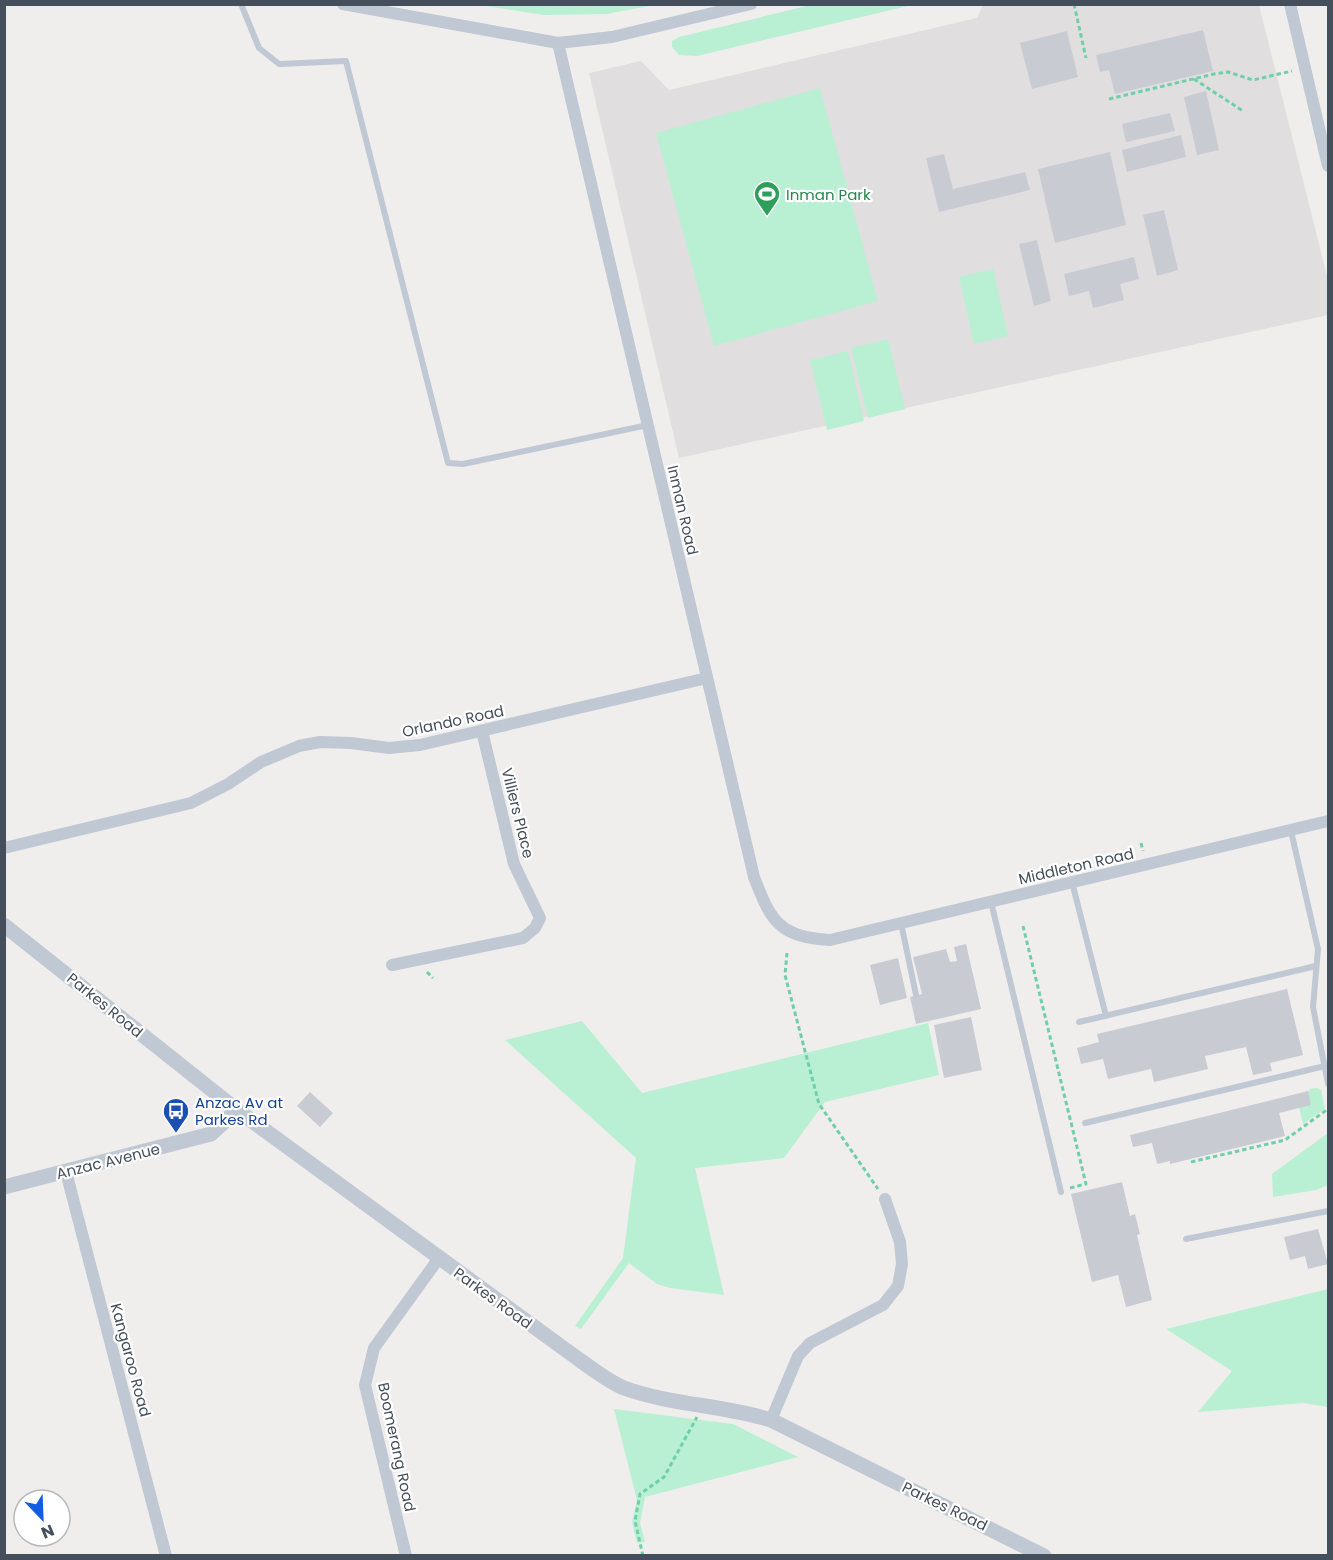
<svg xmlns="http://www.w3.org/2000/svg" width="1333" height="1560" font-family="Poppins,sans-serif">
<style>
.education{fill:#e1dedf}
.green{fill:#b9f0d3}
.building{fill:#c9cbd3}
.lines{fill:none;stroke-linecap:round;stroke-linejoin:round}
.path{stroke:#70cfa9;stroke-width:3;stroke-dasharray:4.5 3;stroke-linecap:butt}
.service{stroke:#c0c8d3;stroke-width:6}
.minor{stroke:#c0c8d3;stroke-width:12}
.tertiary{stroke:#c0c8d3;stroke-width:15}
.labels{text-anchor:middle;dominant-baseline:central;stroke-width:4.5;stroke-linejoin:round;paint-order:stroke}
.leisure-label{font-size:15px;fill:#27864d;stroke:#fff;text-anchor:start}
.street-label{font-size:15px;fill:#454f5b;stroke:#fff}
.transit-label{font-size:15px;fill:#164399;stroke:#fff;text-anchor:start}
</style>
<rect width="100%" height="100%" fill="#f0eded"/>
<path class="education" d="M983,5h276l69,275v35l-649,143 -90,-385 52,-12 28,29 308,-72z"/>
<path class="green" d="M815,4l97,1 -215,51 -18,-1 -7,-8v-6l7,-4z
M480,5h175l-49,9 -62,1z
M820,88l58,213 -164,45 -58,-213z
M993,269l15,67 -34,8 -15,-67z
M888,339l17,70 -37,9 -17,-70z
M848,351l16,70 -37,9 -17,-70z
M582,1021l60,72 286,-70 11,52 -114,27 -41,56 -89,10 29,127 -54,-7 -13,-4 -28,-21 -48,66 -6,-3 48,-68 13,-100 -131,-118z
M1317,1088l4,2 4,19 -22,15 -4,-17 11,-18z
M1328,1133v52l-12,5 -43,7 -1,-23z
M1328,1289v118l-25,-4 -105,9 34,-41 -66,-42z
M614,1409l119,15 65,33 -153,40 -5,26 5,19 -8,1 -5,-21 5,-22z"/>
<path class="building" d="M1203,30l10,41 -98,23 -6,-24 -9,2 -4,-17z
M1067,31l11,46 -46,12 -12,-46z
M1206,91l13,59 -22,5 -13,-58z
M1170,113l5,18 -49,11 -4,-18z
M1181,135l5,22 -59,15 -5,-22z
M1110,152l16,73 -71,18 -17,-74z
M944,154l9,35 72,-17 5,18 -91,22 -13,-54z
M1164,210l14,60 -21,6 -14,-61z
M1037,240l14,61 -17,5 -15,-62z
M1134,257l5,22 -19,5 4,16 -31,8 -4,-17 -20,5 -5,-22z
M966,944l15,65 -65,15 -6,-27 12,-3 -9,-37 33,-8 4,13 7,-1 -3,-14z
M898,958l9,40 -27,7 -10,-40z
M1287,989l16,66 -33,8 2,8 -19,4 -7,-28 -41,9 3,13 -54,13 -3,-13 -43,10 -5,-20 -22,5 -4,-16 22,-6 -2,-8z
M971,1017l11,53 -38,8 -10,-53z
M1308,1091l3,14 -32,8 6,23 -115,28v-3l-13,3 -5,-21 -19,4 -3,-12z
M310,1092l23,21 -13,14 -23,-21z
M1122,1182l8,34 5,-2 5,20 -3,1 15,65 -26,7 -8,-32 -26,7 -21,-88z
M1318,1229l10,35 -20,5 -3,-13 -15,4 -6,-23z"/>
<g class="lines">
<path class="path" d="M1074,4l12,54
M1194,79l49,32
M1109,99l105,-25 14,-2 25,8 39,-9
M1141,843l2,8
M1023,926l63,258 -16,4
M787,953l-2,22 34,129 59,85
M427,972l6,6
M1191,1162l94,-22 43,-31
M643,1556l-8,-35 5,-27 24,-17 33,-60"/>
<path class="service" d="M241,4l18,44 20,16 67,-3 102,402 15,1 185,-39
M1291,831l27,118 -5,58 15,77
M1072,882l34,134
M991,902l70,290
M901,923l15,72
M1079,1022l237,-56
M1085,1123l240,-57
M1186,1239l142,-28"/>
<path class="minor" d="M343,4l215,39 54,-6 139,-33
M1290,4l38,162
M558,43l196,834c17,45 26,60 76,63l498,-119
M4,848l187,-45 37,-19 33,-22 38,-16 21,-4 31,1 38,5 31,-3 287,-67
M392,965l131,-27 12,-10 5,-10 -26,-54 -32,-133
M66,1172l100,384
M771,1420l27,-64 12,-13 73,-38 15,-19 4,-22 -2,-22 -15,-43
M406,1556l-41,-171 9,-37 65,-90"/>
<path class="tertiary" d="M4,925l233,185 344,251c13,9 28,21 43,27 47,17 99,17 147,32l273,136
M4,1187l207,-53 26,-24"/>
</g>
<defs>
<g id="stadium-pin" transform="scale(1.35)"><path d="M0 17L-7.5 6A9.5 9.5 0 1 1 7.5 6Z" fill="#2e9e5b" stroke="#fff"/><path d="M0-5a6.5 5 0 1 0 0 10a6.5 5 0 1 0 0-10ZM-3.5-1.8h7v3.6h-7Z" fill="#fff"/></g>
<g id="bus-pin" transform="scale(1.35)"><path d="M0 17L-7.5 6A9.5 9.5 0 1 1 7.5 6Z" fill="#1a4fb4" stroke="#fff"/><path d="M-5-6H5V4H4V6H2V4H-2V6H-4V4H-5ZM-3.5-4V0h7V-4ZM-3.5 1.2v1.5H-2V1.2ZM2 1.2v1.5H3.5V1.2Z" fill="#fff"/></g>
</defs>
<g fill-rule="evenodd">
<use href="#stadium-pin" x="767" y="194"/>
<use href="#bus-pin" x="176" y="1111"/>
</g>
<g class="labels">
<g class="leisure-label">
<text x="786" y="194">Inman Park</text>
</g>
<g class="street-label">
<text transform="translate(683 510) rotate(77)">Inman Road</text>
<text transform="translate(453 721) rotate(-12)">Orlando Road</text>
<text transform="translate(518 813) rotate(76)">Villiers Place</text>
<text transform="translate(1076 866) rotate(-13)">Middleton Road</text>
<text transform="translate(105 1005) rotate(39)">Parkes Road</text>
<text transform="translate(108 1161) rotate(-14)">Anzac Avenue</text>
<text transform="translate(493 1298) rotate(36)">Parkes Road</text>
<text transform="translate(131 1360) rotate(75)">Kangaroo Road</text>
<text transform="translate(397 1447) rotate(78)">Boomerang Road</text>
<text transform="translate(945 1506) rotate(26)">Parkes Road</text>
</g>
<g class="transit-label">
<text x="195" y="1102">Anzac Av at<tspan x="195" dy="17">Parkes Rd</tspan></text>
</g>
</g>
<rect width="1333" height="1560" fill="none" stroke="#454f5b" stroke-width="12"/>
<g transform="translate(42 1518) rotate(157)"><circle r="28" fill="#ffffff" stroke="#b5b9bd" stroke-width="1.5"/>
<path d="M0-4.5L10 22L0 15L-10 22Z" fill="#135ce4"/>
<text y="-9" font-size="16" font-weight="bold" text-anchor="middle" fill="#454f5b">N</text>
</g>
</svg>
